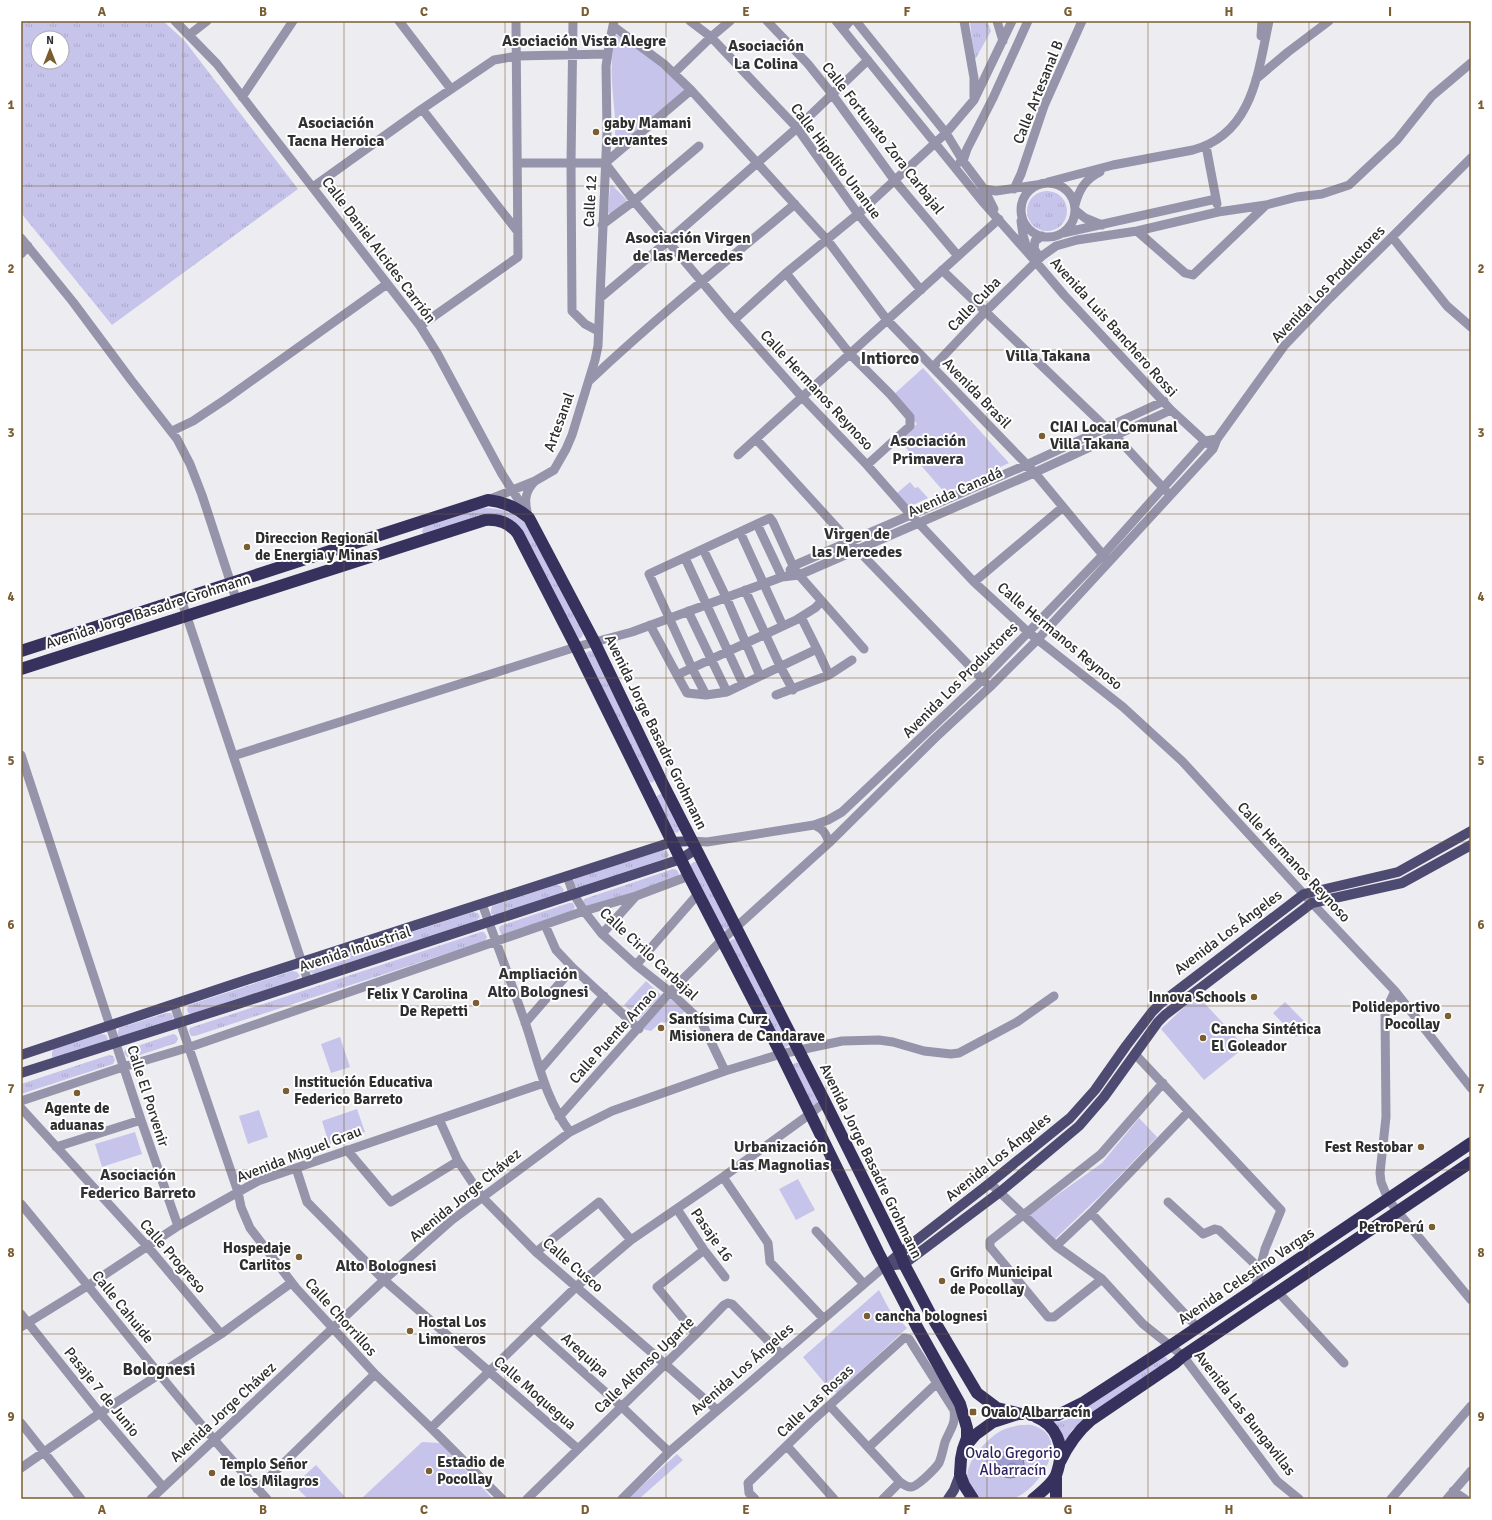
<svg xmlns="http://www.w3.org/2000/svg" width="1492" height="1520" font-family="Signika,sans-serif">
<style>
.grass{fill:url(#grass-tufts);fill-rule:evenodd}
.green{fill:#c6c4eb}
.water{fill:url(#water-waves);stroke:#7d7ba0}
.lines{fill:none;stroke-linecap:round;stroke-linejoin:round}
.minor{stroke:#9594ab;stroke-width:9}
.major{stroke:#4e4b72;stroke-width:10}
.highway{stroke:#36315d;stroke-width:12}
.grid{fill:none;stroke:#7a5d30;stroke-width:1;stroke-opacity:0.55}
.poi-dot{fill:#7a5d30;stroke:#fff;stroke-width:1.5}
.labels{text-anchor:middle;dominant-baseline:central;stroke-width:4;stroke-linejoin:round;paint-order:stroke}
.street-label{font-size:15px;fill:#2e2e2f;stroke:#fff}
.poi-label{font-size:15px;font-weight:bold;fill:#2e2e2f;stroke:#fff;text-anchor:start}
.park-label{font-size:15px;fill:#2b1f5d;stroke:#fff}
.neighbourhood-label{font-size:16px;font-weight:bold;fill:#313134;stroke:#fff}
.quarter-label{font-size:17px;font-weight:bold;fill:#313134;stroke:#fff}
.neatline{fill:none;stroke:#7a5d30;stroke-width:1.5}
.grid-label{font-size:13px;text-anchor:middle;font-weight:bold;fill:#7a5d30}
</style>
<defs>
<pattern id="grass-tufts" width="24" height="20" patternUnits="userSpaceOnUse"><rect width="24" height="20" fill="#c6c4eb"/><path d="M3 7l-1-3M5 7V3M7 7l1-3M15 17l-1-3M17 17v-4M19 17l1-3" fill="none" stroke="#aaa9ca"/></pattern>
<pattern id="water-waves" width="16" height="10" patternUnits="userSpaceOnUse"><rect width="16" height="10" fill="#9f9cd1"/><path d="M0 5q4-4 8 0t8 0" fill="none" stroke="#8280aa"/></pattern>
</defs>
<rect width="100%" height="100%" fill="#ededf1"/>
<path class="grass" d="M21,21h142l21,19 114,149 -186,136 -91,-112zM38,38h24v24h-24z
M970,21h17l4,10 -15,27 -2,1z
M1027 211a20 20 0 1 1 40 0a20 20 0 1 1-40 0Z
M483,508c18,0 31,4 44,17l56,109 -1,3 -3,2 -77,-123 -79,18 -1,-3 2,-4z
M589,651h3l63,129 -3,3 -4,-2 -62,-128z
M660,794l4,1 16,35 -3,3 -5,-2 -16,-31 1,-4z
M662,850l5,1 2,4 -2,3 -90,30 -3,-2 -1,-3 2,-5z
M694,862h3l33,65 -4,3 -4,-2 -32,-61 1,-3z
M673,869l4,1 2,4 -2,4 -87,29 -4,-1 -3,-4 1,-3z
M556,885l5,1 3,4 -2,3 -67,22 -4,-1v-3l1,-5z
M569,903h4l2,4 -2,4 -67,23h-5l-2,-5 1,-3z
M473,912l5,1 2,4 -4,4 -162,53 -4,-2 -1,-3 2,-4z
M481,932h3l3,5 -2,4 -290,95h-4l-2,-5 1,-3z
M733,939l4,1 51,101 1,4 -4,3 -4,-2 -51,-101v-4z
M292,971l5,1 3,4 -5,4 -103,34 -4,-1 -1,-4 2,-4z
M166,1013h5l3,4 -5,5 -47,15 -4,-1v-4l1,-4z
M101,1034l5,1 2,4 -4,4 -48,15 -4,-1v-4l1,-4z
M173,1034l3,1 2,4 -2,4 -45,15 -4,-1 -3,-4 1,-3z
M109,1055l4,1 2,4 -2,4 -92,30v-10z
M795,1063h3l19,36v4l-4,3 -4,-2 -17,-39z
M1160,1356l6,1 2,3 -1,4 -85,58 -10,8 -7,11 -12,-18 13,-3 8,-4z"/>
<path class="green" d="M616,35l6,2 45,33 19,20 -71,61c-1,-11 1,-21 0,-32 -2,-30 -7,-53 1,-84z
M612,185l15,15 -14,14h-4l-1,-2 2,-26z
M923,368l86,95 -64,30 -47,-54 19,-15 -25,-28z
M910,482l5,6 3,-1 10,11 -15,7h-6l-10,-12z
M646,981l15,14 -22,24 -15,-14z
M1197,995l48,52 -41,33 -43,-51z
M670,999l15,12 -15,15 -3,-3 -6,-1 -10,9 -9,-2z
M1285,1002l23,23 -12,12 -23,-24z
M340,1037l10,30 -19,6 -10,-29z
M357,1109l8,23 -36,12 -7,-23z
M259,1110l9,27 -20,7 -9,-28z
M1139,1118l18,19 -55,57 -47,45 -26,-24 73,-52z
M135,1132l7,22 -40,13 -7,-23z
M798,1179l17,31 -19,10 -17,-31z
M879,1290l10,19 18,19 -70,65 -10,-7 -24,-29z
M1020,1425c5,0 11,-1 15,1 37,13 4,63 -20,72 -6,3 -28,1 -37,1 -3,-6 -8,-13 -10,-19 -5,-16 19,-41 31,-48 6,-4 14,-5 21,-7z
M422,1442l18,1 53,56h-130l-1,-1z
M677,1454l6,6 -44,39h-12z
M316,1465l31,34h-39l-14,-14z"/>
<path class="water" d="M996 1464a14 14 0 1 1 28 0a14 14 0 1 1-28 0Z"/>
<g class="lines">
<path class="minor" d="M175,21l42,43 203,262 17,27 65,121 26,41
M399,21l52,68
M573,21l-2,142 1,148 13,13 13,7
M690,21l21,16 86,91 61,86 63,76
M767,21l41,43 24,30 63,87 63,75
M836,21l146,180 54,61 28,33 107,115 37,34
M856,21l90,112 17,28 21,28 10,20
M964,21l10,57v21
M997,21l6,20
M613,26l51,38 27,26 137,151 59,79 147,152 69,83 7,6
M843,29l7,-8
M189,35l18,-14
M1261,36l1,-15
M674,73l37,-36 19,-16
M1256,79l32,-27 41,-31
M242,97l51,-76
M422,109l96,123
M1206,146l11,58
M960,162l3,-1 4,-12 26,-51 35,-77
M518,163h87l86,-73
M605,163l29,38 100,119 68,77 65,68 43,49 64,68 54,50 95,75 59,54 130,142 83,88 76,97
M1048,182l65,-17 80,-15c60,-16 65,-78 76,-129
M1021 210a27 27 0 1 1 54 0a27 27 0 1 1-54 0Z
M313,187l109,-78 72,-49 23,-4 90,-2
M1014,189l7,-15 23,-68 38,-85
M982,191l2,-2 12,2 40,-6
M1075,205c4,-15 10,-26 25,-33
M1075,210l10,8 17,7
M1021,221l2,14 4,14
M602,225l32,-24 65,-55
M1137,231l81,-19 48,-7 31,-8 25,-3 27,-9 48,-45 35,-44 39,-33
M1063,233l153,-34
M1392,237l55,69 24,21
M21,238l52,64 58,78 46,59 13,25 12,31 34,104
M21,254l7,-8
M1042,256l-5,-2 -3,-6 1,-7 7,-5
M942,270l179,172 45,49
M786,273l64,81 40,40 20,23v9l-43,39
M600,298l68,-57 129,-113 71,-68
M734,320l52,-47 72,-59 88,-81 28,-33 38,-79
M420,326l98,-69 -2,-236
M933,367l52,-55 57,-56 14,-10 21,-6 60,-9 48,42 8,2 73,-70
M589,381c66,-62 136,-119 206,-177
M172,431l21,-10 33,-22 161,-115
M756,439l93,102 137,142
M738,455l261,-236
M488,500l47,-19 19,-11 12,-21 6,-14 23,-75 3,-14 2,-48 7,-167 -1,-65 4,-26 4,-19
M527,511c-3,-12 -1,-21 8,-30
M757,524l25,53
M740,532l43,94
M703,549l23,48 34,79
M685,558l58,126
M790,570l3,-4 233,-101 138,-64
M974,582l89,-75
M745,590l35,76 13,24
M181,599l127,382
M688,611l39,81
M801,617l16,32
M650,625l27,50 119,-55 19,-12 7,-7
M677,675l10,18 19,2
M829,675l-12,-26 -90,43 -21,3 -14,-27 -43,-94 121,-56 3,4 20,44 6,9 65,74
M776,695l53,-20 23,-15
M21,755l120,365 37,106
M233,756l343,-109 56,-15 150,-55 17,-2 228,-99 144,-66
M814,825c9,4 12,8 15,18
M692,841l15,1 107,-17 14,-5 14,-8 140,-132 121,-125 102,-114 12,-2
M567,876l6,17 11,18 18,23 34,31 34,27 31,29 24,50
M482,904c15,39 29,79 43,118 13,38 20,77 45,110
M545,925l11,25 17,18 66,61
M602,934l34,-38
M636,965l62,-71
M1395,991l-10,21 1,105 -6,56 1,9 7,17 10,13 73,88
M174,1004l64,188 3,15 9,21 46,60 79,86 56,54 71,71
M525,1023l48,-55
M1135,1054l146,156 -16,39 -10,40
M540,1070l64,-74
M21,1101l102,-34 67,-20 394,-136 52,-15 53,-20
M21,1108l127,139 73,87
M559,1117l111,-125 52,-52 107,-97 105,-104 56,-52 48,-48 175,-190 4,-10 67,-93 46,-48 62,-61 79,-79
M439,1119l19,42 24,36 54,55 129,112 52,46
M56,1147l85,-27
M347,1150l44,52 67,-41
M296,1168l11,34 77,78 194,169
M723,1177l45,66 2,19 53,56
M990,1183l66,63 46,33 41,45 40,32 94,125 22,18
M1168,1202l35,32 12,-5 4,1 41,39
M21,1204c82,98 159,201 246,295
M677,1209l27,41 21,27
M1091,1213l107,115
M816,1231l47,52
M1056,1246l35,-33 97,-101
M536,1252l63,-50 32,38
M1102,1279l-48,38h-6l-58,-70v-6l111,-87 62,-71
M1278,1292l66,71
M21,1314l79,99 63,74
M21,1327l68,-42 89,-59 80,-45 286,-98
M534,1328l88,79 47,45
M696,1334l-39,-47 47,-37
M21,1423l60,76
M431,1428l146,-142 54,-46 92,-63 87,-63 15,-12
M787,1446l47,53
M869,1447l68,-64
M21,1468l79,-55 121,-79 70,-51
M257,1489l118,-115
M1453,1491l12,8
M151,1499l233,-219 68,-60 118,-88 42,-21 113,-40 56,-17 61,-13 37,-1 14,2 31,9 27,3 8,-1 58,-31 37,-26
M527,1499l169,-165 28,-29 4,-2 4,1 49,50
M622,1499l47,-47 216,-186
M755,1499l-6,-6 -1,-10 63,-61 93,-84 5,1 45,71c2,15 -4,19 -9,32 -2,7 -3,14 -6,21 -4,6 -22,24 -28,24 -5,0 -8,-3 -11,-5l-70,-76
M883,1499l17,-17
M1391,1499l80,-93
M1447,1499l24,-28"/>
<path class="major" d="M21,1055l213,-71 438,-142 20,-1
M21,1073l220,-70 440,-144 15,-10
M885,1266l15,-13 90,-70 80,-65 25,-28 31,-44 26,-34 9,-9 143,-109 94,-22 73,-41
M885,1266l19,-2 96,-72 79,-66 25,-29 54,-75 7,-7 147,-112 90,-20 69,-38
M948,1499l6,-9 6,-16"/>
<path class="highway" d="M21,651l467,-151c17,2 29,7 41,18l65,123 69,143 162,318 75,151 4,11 28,53 45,76 20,15 24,6
M21,669l464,-149c13,-1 25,3 33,14l58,113 113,229 92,178 97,198 39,75 43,77 7,24v10l-4,11
M1031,1415l14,1 13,-1 26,-13 86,-56 301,-203
M1060,1462c8,-17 17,-30 31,-42l84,-57 8,-7 288,-194
M1056,1477v22
M973,1499l-9,-14 -4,-11 1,-15 2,-10 12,-14 18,-13 25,-8
M1033,1499c7,-6 18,-14 22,-22 2,-3 3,-8 4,-12 5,-20 -3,-40 -23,-48"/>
</g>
<path class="grid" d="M183,21v1478M344,21v1478M505,21v1478M666,21v1478M826,21v1478M987,21v1478M1148,21v1478M1309,21v1478M21,186h1450M21,350h1450M21,514h1450M21,678h1450M21,842h1450M21,1006h1450M21,1170h1450M21,1334h1450"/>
<g class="poi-dot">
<circle cx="596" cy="132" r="4"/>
<circle cx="1042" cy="436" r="4"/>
<circle cx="247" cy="547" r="4"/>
<circle cx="1254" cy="997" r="4"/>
<circle cx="476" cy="1003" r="4"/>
<circle cx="1448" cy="1016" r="4"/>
<circle cx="661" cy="1028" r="4"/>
<circle cx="1203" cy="1038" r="4"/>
<circle cx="286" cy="1091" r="4"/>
<circle cx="77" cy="1093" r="4"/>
<circle cx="1421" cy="1147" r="4"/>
<circle cx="1432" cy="1227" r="4"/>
<circle cx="299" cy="1257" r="4"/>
<circle cx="942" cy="1281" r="4"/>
<circle cx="867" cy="1316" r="4"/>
<circle cx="410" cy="1331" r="4"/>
<rect x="969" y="1408" width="8" height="8" rx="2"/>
<circle cx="429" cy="1471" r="4"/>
<circle cx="212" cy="1473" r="4"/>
</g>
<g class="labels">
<g class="street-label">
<text transform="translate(1038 92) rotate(-68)">Calle Artesanal B</text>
<text transform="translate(883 138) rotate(52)">Calle Fortunato Zora Carbajal</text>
<text transform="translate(836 161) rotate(53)">Calle Hipolito Unanue</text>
<text transform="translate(590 201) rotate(-87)">Calle 12</text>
<text transform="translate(379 250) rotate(53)">Calle Daniel Alcides Carrión</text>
<text transform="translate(1328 284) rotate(-46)">Avenida Los Productores</text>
<text transform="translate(974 304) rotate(-46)">Calle Cuba</text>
<text transform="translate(1114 327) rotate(48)">Avenida Luis Banchero Rossi</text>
<text transform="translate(817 390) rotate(47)">Calle Hermanos Reynoso</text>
<text transform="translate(977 393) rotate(46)">Avenida Brasil</text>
<text transform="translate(559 422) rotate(-70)">Artesanal</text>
<text transform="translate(955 492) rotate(-24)">Avenida Canadá</text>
<text transform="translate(148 611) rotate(-18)">Avenida Jorge Basadre Grohmann</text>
<text transform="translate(1060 636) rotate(40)">Calle Hermanos Reynoso</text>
<text transform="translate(960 680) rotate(-45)">Avenida Los Productores</text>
<text transform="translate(656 732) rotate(64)">Avenida Jorge Basadre Grohmann</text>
<text transform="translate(1294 862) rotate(47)">Calle Hermanos Reynoso</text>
<text transform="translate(1228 932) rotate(-37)">Avenida Los Ángeles</text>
<text transform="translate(355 949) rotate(-18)">Avenida Industrial</text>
<text transform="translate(649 954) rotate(43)">Calle Cirilo Carbajal</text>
<text transform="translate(613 1036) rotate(-48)">Calle Puente Arnao</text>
<text transform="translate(148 1096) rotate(72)">Calle El Porvenir</text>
<text transform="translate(299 1154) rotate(-21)">Avenida Miguel Grau</text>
<text transform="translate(998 1157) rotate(-39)">Avenida Los Ángeles</text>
<text transform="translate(871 1161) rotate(64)">Avenida Jorge Basadre Grohmann</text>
<text transform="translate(465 1195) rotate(-39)">Avenida Jorge Chávez</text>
<text transform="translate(712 1235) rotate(55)">Pasaje 16</text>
<text transform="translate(173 1256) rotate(49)">Calle Progreso</text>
<text transform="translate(573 1265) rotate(41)">Calle Cusco</text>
<text transform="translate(1246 1276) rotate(-34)">Avenida Celestino Vargas</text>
<text transform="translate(123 1307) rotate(51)">Calle Cahuide</text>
<text transform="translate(341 1317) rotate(48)">Calle Chorrillos</text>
<text transform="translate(585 1355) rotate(42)">Arequipa</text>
<text transform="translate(644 1365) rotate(-44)">Calle Alfonso Ugarte</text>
<text transform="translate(742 1369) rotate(-41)">Avenida Los Ángeles</text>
<text transform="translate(102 1392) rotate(51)">Pasaje 7 de Junio</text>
<text transform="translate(535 1393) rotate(41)">Calle Moquegua</text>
<text transform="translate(815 1401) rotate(-43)">Calle Las Rosas</text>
<text transform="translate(223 1412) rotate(-43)">Avenida Jorge Chávez</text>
<text transform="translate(1245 1413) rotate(52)">Avenida Las Bungavillas</text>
</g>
<g class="poi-label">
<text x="604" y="123">gaby Mamani<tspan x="604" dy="17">cervantes</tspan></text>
<text x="1050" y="427">CIAI Local Comunal<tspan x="1050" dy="17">Villa Takana</tspan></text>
<text x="255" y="538">Direccion Regional<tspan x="255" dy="17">de Energia y Minas</tspan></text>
<text x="468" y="994" text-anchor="end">Felix Y Carolina<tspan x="468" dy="17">De Repetti</tspan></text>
<text x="1246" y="997" text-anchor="end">Innova Schools</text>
<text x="1440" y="1007" text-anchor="end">Polideportivo<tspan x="1440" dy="17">Pocollay</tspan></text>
<text x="669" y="1019">Santísima Curz<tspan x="669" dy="17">Misionera de Candarave</tspan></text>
<text x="1211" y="1029">Cancha Sintética<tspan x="1211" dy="17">El Goleador</tspan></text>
<text x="294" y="1082">Institución Educativa<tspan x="294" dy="17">Federico Barreto</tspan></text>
<text x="77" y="1108" text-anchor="middle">Agente de<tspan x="77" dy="17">aduanas</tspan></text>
<text x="1413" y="1147" text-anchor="end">Fest Restobar</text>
<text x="1424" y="1227" text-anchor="end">PetroPerú</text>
<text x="291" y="1248" text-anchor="end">Hospedaje<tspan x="291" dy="17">Carlitos</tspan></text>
<text x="950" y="1272">Grifo Municipal<tspan x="950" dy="17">de Pocollay</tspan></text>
<text x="875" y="1316">cancha bolognesi</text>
<text x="418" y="1322">Hostal Los<tspan x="418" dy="17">Limoneros</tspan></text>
<text x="981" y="1412">Ovalo Albarracín</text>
<text x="437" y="1462">Estadio de<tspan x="437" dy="17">Pocollay</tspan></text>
<text x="220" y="1464">Templo Señor<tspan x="220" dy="17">de los Milagros</tspan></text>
</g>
<g class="park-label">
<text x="1013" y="1453">Ovalo Gregorio<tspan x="1013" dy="17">Albarracín</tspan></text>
</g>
<g class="neighbourhood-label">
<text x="584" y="41">Asociación Vista Alegre</text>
<text x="766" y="46">Asociación<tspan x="766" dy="18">La Colina</tspan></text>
<text x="336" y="123">Asociación<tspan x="336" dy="18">Tacna Heroica</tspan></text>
<text x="688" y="238">Asociación Virgen<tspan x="688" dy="18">de las Mercedes</tspan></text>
<text x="1048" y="356">Villa Takana</text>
<text x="928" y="441">Asociación<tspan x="928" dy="18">Primavera</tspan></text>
<text x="857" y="534">Virgen de<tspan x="857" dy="18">las Mercedes</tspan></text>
<text x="538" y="974">Ampliación<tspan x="538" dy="18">Alto Bolognesi</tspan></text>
<text x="780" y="1147">Urbanización<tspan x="780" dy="18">Las Magnolias</tspan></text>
<text x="138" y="1175">Asociación<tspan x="138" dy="18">Federico Barreto</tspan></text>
<text x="386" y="1266">Alto Bolognesi</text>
</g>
<g class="quarter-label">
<text x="890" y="358">Intiorco</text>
<text x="159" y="1369">Bolognesi</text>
</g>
</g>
<rect width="1492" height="1520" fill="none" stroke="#ffffff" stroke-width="44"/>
<g transform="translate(50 50)"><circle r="19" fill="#ffffff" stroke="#ababac"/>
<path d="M0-3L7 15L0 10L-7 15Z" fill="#7a5d30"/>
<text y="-6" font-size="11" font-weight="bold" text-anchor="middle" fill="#2e2e2f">N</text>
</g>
<rect x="22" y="22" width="1448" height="1476" class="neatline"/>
<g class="grid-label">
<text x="102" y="16">A</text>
<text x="263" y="16">B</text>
<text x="424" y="16">C</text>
<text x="585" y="16">D</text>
<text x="746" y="16">E</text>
<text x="907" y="16">F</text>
<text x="1068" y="16">G</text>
<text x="1229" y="16">H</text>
<text x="1390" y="16">I</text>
<text x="11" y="109">1</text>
<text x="1481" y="109">1</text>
<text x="11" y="273">2</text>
<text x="1481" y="273">2</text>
<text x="11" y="437">3</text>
<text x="1481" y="437">3</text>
<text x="11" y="601">4</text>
<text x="1481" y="601">4</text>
<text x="11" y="765">5</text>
<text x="1481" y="765">5</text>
<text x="11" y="929">6</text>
<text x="1481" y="929">6</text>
<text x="11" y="1093">7</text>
<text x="1481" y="1093">7</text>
<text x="11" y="1257">8</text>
<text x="1481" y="1257">8</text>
<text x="11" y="1421">9</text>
<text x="1481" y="1421">9</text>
<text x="102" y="1514">A</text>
<text x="263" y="1514">B</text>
<text x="424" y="1514">C</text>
<text x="585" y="1514">D</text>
<text x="746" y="1514">E</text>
<text x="907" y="1514">F</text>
<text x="1068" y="1514">G</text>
<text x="1229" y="1514">H</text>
<text x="1390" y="1514">I</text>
</g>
</svg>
